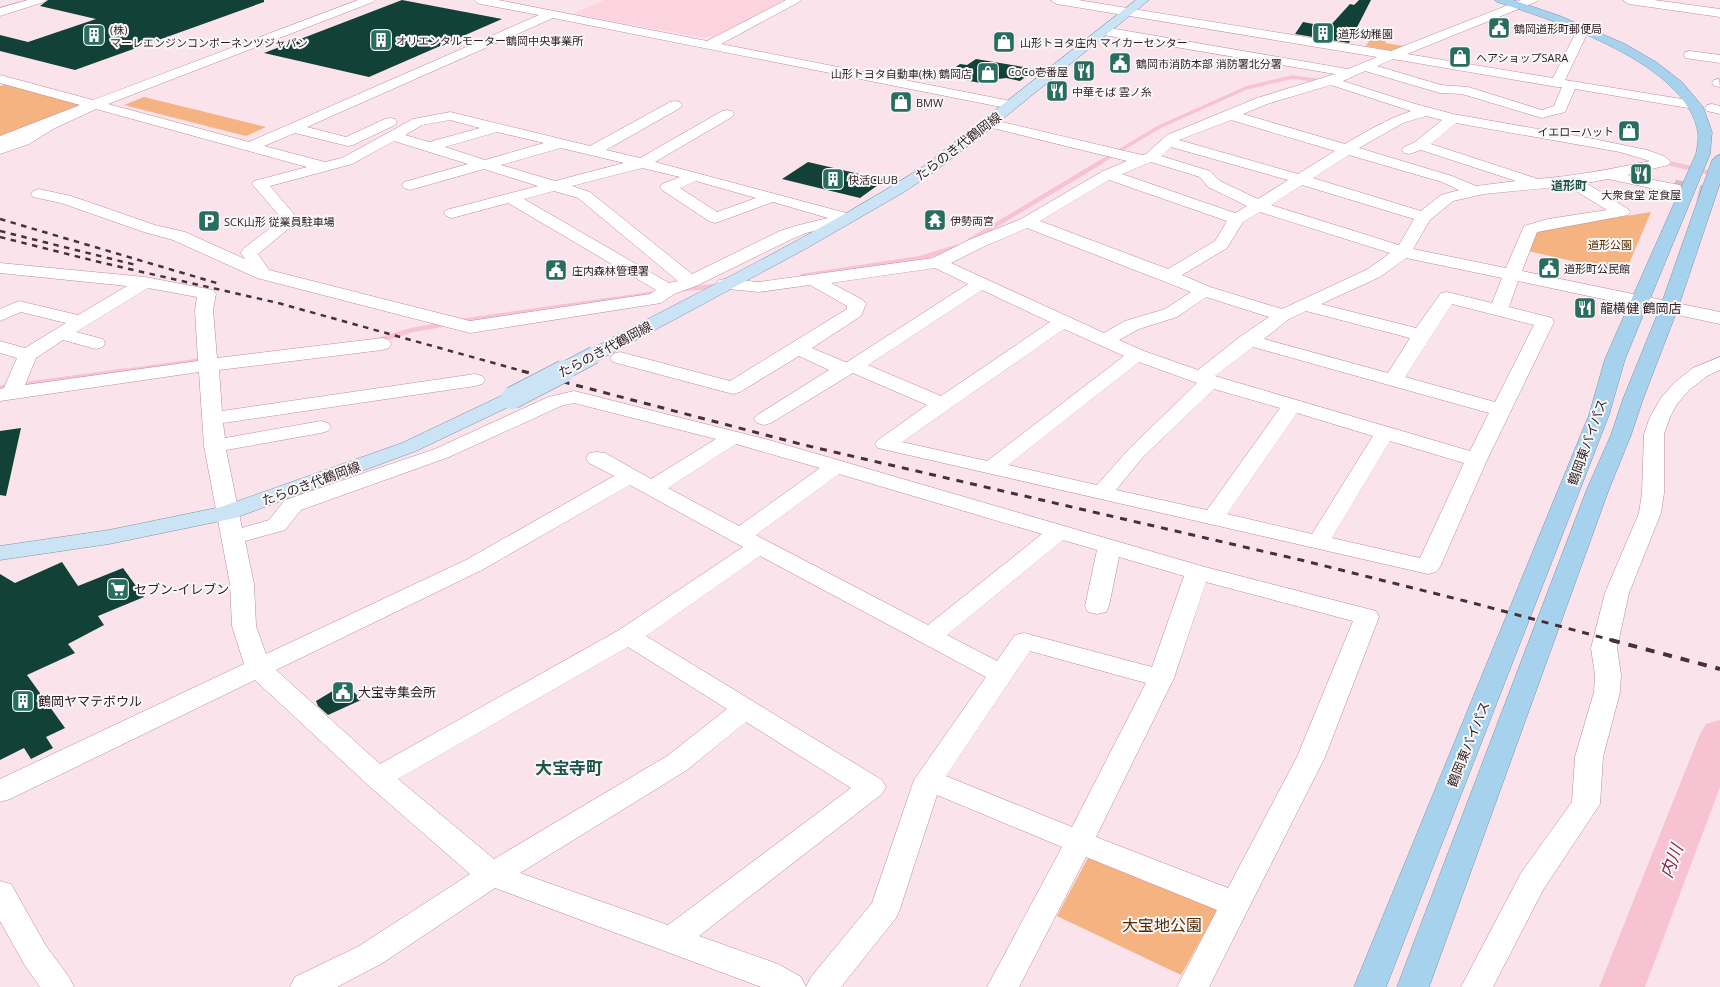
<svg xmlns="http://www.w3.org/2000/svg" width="1720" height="987" font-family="'Open Sans','Noto Sans JP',sans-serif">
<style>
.built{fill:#fbd4e0}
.green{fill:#f5b381}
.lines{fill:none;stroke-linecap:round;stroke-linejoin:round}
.stream-far2{stroke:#f7c3d3;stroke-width:3.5}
.stream-far1{stroke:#f7c3d3;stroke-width:4.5}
.stream{stroke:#f7c3d3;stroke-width:5.5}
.river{fill:#f7c3d3;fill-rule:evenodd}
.building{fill:#124138}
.minor-tunnel{stroke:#d2bbc2;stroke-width:17;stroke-dasharray:17 8;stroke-linecap:butt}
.minor-casing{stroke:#bf8b9c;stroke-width:1}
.major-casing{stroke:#7d92a7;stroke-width:1}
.highway-casing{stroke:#7d92a7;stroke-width:1}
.minor{fill:#fff;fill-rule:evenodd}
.major{fill:#cae4f5;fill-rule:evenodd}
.highway{fill:#a7d2ee;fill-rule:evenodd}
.rail-far2{stroke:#463138;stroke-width:2.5;stroke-dasharray:5.5 5.5;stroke-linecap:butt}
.rail-far1{stroke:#463138;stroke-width:3;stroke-dasharray:7 7;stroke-linecap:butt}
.rail{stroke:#463138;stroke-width:4;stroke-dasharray:9 9;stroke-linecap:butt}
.major-bridge-far1-casing{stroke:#7d92a7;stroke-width:18;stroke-linecap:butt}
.major-bridge-casing{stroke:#7d92a7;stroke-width:23;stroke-linecap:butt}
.major-bridge-far1{stroke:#cae4f5;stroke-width:17}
.major-bridge{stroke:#cae4f5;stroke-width:22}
.labels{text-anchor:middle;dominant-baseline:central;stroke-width:4;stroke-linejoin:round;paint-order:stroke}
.far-poi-label{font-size:11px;fill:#301c23;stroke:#f7f7f7;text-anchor:start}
.far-park-label{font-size:11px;fill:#552a01;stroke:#f7f7f7}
.far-neighbourhood-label{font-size:12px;font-weight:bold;fill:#1d5349;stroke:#f7f7f7}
.street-label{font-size:13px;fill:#301c23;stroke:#f7f7f7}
.poi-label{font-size:13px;fill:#301c23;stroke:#f7f7f7;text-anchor:start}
.near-park-label{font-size:16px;fill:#552a01;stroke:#f7f7f7}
.near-neighbourhood-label{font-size:17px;font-weight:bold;fill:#1d5349;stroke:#f7f7f7}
.near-water-label{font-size:17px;font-style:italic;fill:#882952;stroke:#f7f7f7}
</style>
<rect width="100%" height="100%" fill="#fae3ea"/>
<path class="built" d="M604,0h180l-71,37h-15l-125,-23z"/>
<path class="green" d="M1356,29l33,5 -4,9 19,3 -13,5 -25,-5 3,-5 -18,-3z
M7,84l78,21 -85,32v-51z
M144,97l122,30 -20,9 -122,-31z
M1651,212l-26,61 -97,-22 8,-18 15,-5z
M1089,856l130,51 -38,68 -124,-59z"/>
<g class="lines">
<path class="stream-far2" d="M1664,162l3,1
M1099,163l60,-36 87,-39 46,-11 29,4"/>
<path class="stream-far1" d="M1664,162l56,13
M969,241l132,-79
M802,276l119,-18 35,-11
M683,289l35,-3
M461,321l197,-28
M379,340l33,-10 35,-6
M119,372l85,-12"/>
<path class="stream" d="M0,388l126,-17"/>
<path class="river" d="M1720,720v67l-75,200h-46l101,-253 6,-10z"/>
</g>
<path class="building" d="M48,0h216v2l-189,68 -75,-19v-16l28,7 68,-23 -56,-13z
M402,0l100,19 -133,58 -105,-24z
M1359,0h12l-22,43 -54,-9 8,-12 26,5 21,-23 4,1z
M976,59l60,10 -16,12 -14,-3 -15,2 -5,4 -43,-8 17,-12 7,1z
M808,162l77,18 -25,18 -78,-19z
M21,428l-15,68 -6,-1v-64z
M62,562l16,24 45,-18 21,29 -46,19 6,9 -36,19 7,9 -48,22 38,53 -19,9 7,11 -22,11 -7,-11 -24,12v-186l15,9z
M346,683l15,17 -33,15 -10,-9 -2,-5z"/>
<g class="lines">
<path class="minor-tunnel" d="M1674,188l46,10"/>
<g class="minor-casing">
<path id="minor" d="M28,0h18l-2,2 -44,14v-8z
M358,0h17l-2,2 -265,102 141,38 290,-127 -59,-11 -4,-2 -2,-2h24l209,41 79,-41h15l-2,2 -78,42 290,57 5,1 2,3 -2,3 -5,1 -458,-91 -246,109 39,10 39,-18 5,-1 5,1 2,3 -2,3 -42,20 -5,1 -53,-13 -31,13 61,16 17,-4 71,-39 37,-7 140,34 80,-44 5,-1 5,1 2,3 -2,3 -74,42 34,8 82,-47 5,-1 5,1 2,3 -2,3 -77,45 199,53 2,3 -2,3 -48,12 -14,6 -96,47 -22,8 -13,9 -191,30 -213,-55 -84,-38 -29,-8 -83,-29 -28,-6 -2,-3 2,-3 6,-2 32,7 84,29 30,7 60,27 -4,-6 2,-4 39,-30 -30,-35 2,-3 53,-14 -211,-58 -43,20 -24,15 -29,10v-18l80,-31 -80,-22v-8l93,25zM450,120l30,8 -51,14 -24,-7 17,-10zM497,132l47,11 -59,17 -40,-13zM394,141l74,23 -64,18 -2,3 2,3 6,2 74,-21 54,17 -92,24 -2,3 2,3 6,2 56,-15 148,87 -6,4 -180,27 -201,-51 -11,-16 41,-34 -29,-34 82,-22zM561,148l63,15 -69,18 -54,-16zM642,168l38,9 -18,7 -2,3 2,3 47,31 6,2 6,-2 52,-19 55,16 -33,8 -15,5 -88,43 -102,-82 -18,-6zM696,181l60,17 -39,14 -37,-24zM554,191l24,7 100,83 -9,2 -145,-84z
M1051,0h27l313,51 130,-51h17l-2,2 -129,52 146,24 21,-42 2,-3h8l2,3 -21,44 129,21 5,1 2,3 -2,3 -5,1 -119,-20 -10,23 -23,6 -80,-24 -22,-1 -75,-22 -22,10 69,22 41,11 141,25 53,11 17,6 7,6 -3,3 -41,10 53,10 2,3 -2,3 -6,2 -66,-14 -22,4 42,26 2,3 -2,3 -91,17 -15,39 198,41v12l-202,-43 -9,26 43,11 2,4 -67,138 -47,107 -4,5 -8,2 -550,-126 -3,-4 3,-4 49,-35 -74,-32 -82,50 -7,2 -7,-2 -3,-4 3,-4 72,-45 -30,-14 -59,36 -7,2 -120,-32 -3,-4 3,-4 7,-2 110,29 117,-72v-3l-37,-21 -51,7 -40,-4 -3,-4 3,-4 6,-1 34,3 174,-24 38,-19 50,-20 82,-48 24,-10 -143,-35 -2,-3 2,-3 5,-1 153,36 4,-1 21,-19 90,-37 78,-24 -231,-39 -4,-1 -2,-3 2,-3 4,-1 244,42 29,-12 -320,-53 -4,-2zM1393,59l164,28h5l-8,19 -12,4 -74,-23 -27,-2 -64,-19zM1331,85l80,26c-24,8 -44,20 -66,33l-102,-30 24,-10zM1426,116l16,4 -27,22 -11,5 -2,3 2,3 5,1 12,-4 95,31 -40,5 -24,-10 -93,-28 44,-25zM1231,120l104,31 -37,23 -119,-34zM1456,123l164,29 30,9c-38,8 -75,15 -113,18l-2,-1 -104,-34zM1171,147l117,33 -30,19 -38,-18 -10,-10 -49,-15zM1349,155l93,27 17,8 -18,5 -20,16 -108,-33zM1151,162l49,15 8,10 39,19 -12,7 -113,-39zM1109,180l118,41 -12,20 -47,28 -128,-48zM1302,185l112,34 -15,26 -128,-40zM1568,186l39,24 -59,9 -24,7 -18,42 -93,-19 17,-29 23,-19 31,-7zM1260,212l130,41 -22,16 -86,40 -72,-22 -28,-12 45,-27 16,-26zM1027,228l164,64 -26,17 -40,12 -21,12 -153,-70 32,-16zM1406,258l96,20 -10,25 -45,-11 -6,1 -25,35 -95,-24 59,-27zM935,268l33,16 -121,78h-2l-33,-14 49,-32 5,-12 -3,-4 -32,-17zM982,290l68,32 -109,74 -73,-31zM1206,297l63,20 -28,19 -43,34 -54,-19 -25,-11 20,-11 38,-12zM1452,304l82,21 -39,77 -90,-25zM1306,311l104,27 -22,35 -124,-34 25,-20zM1064,329l60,27 -137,105 -85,-19zM1253,347l236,66 -19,38 -255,-75zM1139,362l58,21 -68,66 -32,36 -89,-20zM1214,389l66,19 -73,102 -91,-20 27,-33zM1297,413l76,23 -61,98 -85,-20zM1390,441l74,22 -44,95 -88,-20z
M1623,0h31l66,9v8l-91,-13 -4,-2z
M1690,51l30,4v8l-35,-5 -1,-3 1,-3z
M1719,79l1,8 -6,-1 -2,-3 2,-3z
M1712,104l8,2v8l-13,-3 -2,-3 2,-3z
M0,263l145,14 68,13 3,4 -3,16 4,48 165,-20 7,2 2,4 -2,4 -7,2 -163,20 3,41 253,-37 7,2 3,4 -3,4 -7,2 -252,37 2,15 96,-17 7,2 3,4 -3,4 -7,2 -95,17 16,78 27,-8 16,-20 150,-51 113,-52 26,-6 195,49 436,127 171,44 3,6 -54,140 -116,230h-32l40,-77 -131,-53 -67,130h-32l75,-140 -125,-52 -37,114 -4,9 -55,69h-80l-266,-99 -114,76 -44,23h-47l5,-10 64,-31 111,-72 -102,-89 -113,-105 -245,119 -10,3v-23l244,-115 -12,-38 -2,-42 -26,-138 -5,-74 -199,29v-12l4,-1 13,-30 -17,-5v-12l25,7 41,-25 -45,-11 -21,9v-12l19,-8 59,14 49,-29 -127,-13zM148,288l49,9 -2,13 3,51 -173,24 11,-27 27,-18 33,9 7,-2 2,-4 -2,-4 -27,-7zM574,403l142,36 -65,40 -46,-26 -8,-1 -8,1 -3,5 3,5 25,13 -148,84 -200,94 -10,-28 -2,-42 -9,-43 40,-11 16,-20 148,-53 112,-51zM736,444l84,24 -81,58 -71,-38zM839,474l203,60 -114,91 -172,-90zM630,485l113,62 -124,83 -239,134 -104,-94 206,-100zM1063,540l34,10 -12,56 3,6 9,2 9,-2 3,-6 10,-49 65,19 -32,91 -128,-34 -9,2 -18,26 -50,-26zM760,556l226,121 -72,103 -42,123 -61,74 -5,10 -5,-10 -23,-13 -79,-28 183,-142 4,-7 -4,-7 -236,-144zM1206,582l147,39 -56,136 -69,131 -132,-51 78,-159zM628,647l99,62 -60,47 -173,103 -96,-80zM1030,651l116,32 -74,144 -126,-51zM746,722l105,66 -183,137 -148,-52 167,-103z
M1720,357v13l-13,6 -18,14 -12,14 -7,13 -6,17v59l-3,20 -32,80 -12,55 4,27 -1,17 -17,65 -3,47 -57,86 -50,97h-32l60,-114 51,-71 3,-45 19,-65 1,-17 -4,-27 14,-55 34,-80 3,-20 2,-59 6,-17 11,-19 14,-16 18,-14z
M0,881l11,3 35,62 23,31 5,10h-34l-16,-23 -24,-43z"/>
</g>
<g class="major-casing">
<path id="major" d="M1136,0h13l-155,126 -60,46 -30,20 -97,56 -206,111 -7,2 -7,-2 -3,-4 3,-4c113,-60 229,-116 337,-185z
M512,392l7,2 3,4 -3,4 -103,49 -181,67 -126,26 -109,16v-14l109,-16 112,-23 181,-64 103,-49z"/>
</g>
<g class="highway-casing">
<path id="highway" d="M1495,0h18l47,16 65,28 31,18 26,20 21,25 9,25 -2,22 -85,205 -16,56 -223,572h-32l235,-572 16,-56 91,-205c1,-7 3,-14 2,-21 -11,-70 -143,-112 -201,-131z
M1720,155v28l-42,125 -35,91 -12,36 -22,54 -180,498h-32l190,-498 24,-54 12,-36 37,-91 52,-148 3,-3z"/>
</g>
<use href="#minor" class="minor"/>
<use href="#major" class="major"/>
<use href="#highway" class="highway"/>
<path class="rail-far2" d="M0,219l220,65
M0,231l136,34
M0,237l103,26 175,40 248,69"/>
<path class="rail-far1" d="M522,371l282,74 501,116 168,42 142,38"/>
<path class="rail" d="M1611,640l109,29"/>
<g class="major-bridge-far1-casing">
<path id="major-bridge-far1" d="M562,372l32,-17"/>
</g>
<g class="major-bridge-casing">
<path id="major-bridge" d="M512,398l52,-27"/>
</g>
<use href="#major-bridge-far1" class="major-bridge-far1"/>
<use href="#major-bridge" class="major-bridge"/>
</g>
<defs>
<g id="civic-square" transform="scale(1.15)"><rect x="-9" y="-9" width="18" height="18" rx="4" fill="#296d60" stroke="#f7f7f7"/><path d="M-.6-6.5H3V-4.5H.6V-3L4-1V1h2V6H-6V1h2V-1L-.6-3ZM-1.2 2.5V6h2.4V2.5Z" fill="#fff"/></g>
<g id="building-square" transform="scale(1.15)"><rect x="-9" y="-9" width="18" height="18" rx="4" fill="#296d60" stroke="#f7f7f7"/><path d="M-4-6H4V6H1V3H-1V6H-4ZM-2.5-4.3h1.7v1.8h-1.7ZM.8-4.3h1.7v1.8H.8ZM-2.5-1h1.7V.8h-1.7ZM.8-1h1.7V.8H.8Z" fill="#fff"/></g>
<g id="shop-square" transform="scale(1.15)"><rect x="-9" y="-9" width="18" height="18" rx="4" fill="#296d60" stroke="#f7f7f7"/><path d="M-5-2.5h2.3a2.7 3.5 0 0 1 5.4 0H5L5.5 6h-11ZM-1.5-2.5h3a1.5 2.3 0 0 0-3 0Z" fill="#fff"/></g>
<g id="restaurant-square" transform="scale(1.15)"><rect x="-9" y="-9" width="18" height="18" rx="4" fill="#296d60" stroke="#f7f7f7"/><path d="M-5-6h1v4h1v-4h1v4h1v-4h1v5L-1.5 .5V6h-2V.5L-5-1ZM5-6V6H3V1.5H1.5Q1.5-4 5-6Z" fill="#fff"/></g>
<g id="temple-square" transform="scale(1.15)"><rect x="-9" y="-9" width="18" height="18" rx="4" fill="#296d60" stroke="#f7f7f7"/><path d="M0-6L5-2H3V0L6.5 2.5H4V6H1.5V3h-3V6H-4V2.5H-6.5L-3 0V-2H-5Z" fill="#fff"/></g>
<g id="parking-square" transform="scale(1.15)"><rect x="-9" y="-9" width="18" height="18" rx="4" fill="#296d60" stroke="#f7f7f7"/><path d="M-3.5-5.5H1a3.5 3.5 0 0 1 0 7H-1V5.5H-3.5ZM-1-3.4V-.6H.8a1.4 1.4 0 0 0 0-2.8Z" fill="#fff"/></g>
<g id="supermarket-square" transform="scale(1.15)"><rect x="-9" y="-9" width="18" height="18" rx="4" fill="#296d60" stroke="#f7f7f7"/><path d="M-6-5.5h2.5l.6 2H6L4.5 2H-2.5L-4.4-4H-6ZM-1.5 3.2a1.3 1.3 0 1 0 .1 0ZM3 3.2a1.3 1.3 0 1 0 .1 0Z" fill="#fff"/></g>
</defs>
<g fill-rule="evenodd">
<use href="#civic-square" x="1499" y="28"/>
<use href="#building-square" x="1323" y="33"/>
<use href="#building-square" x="94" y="35"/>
<use href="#building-square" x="381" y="40"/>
<use href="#shop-square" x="1004" y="42"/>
<use href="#shop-square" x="1460" y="57"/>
<use href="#civic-square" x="1120" y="63"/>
<use href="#restaurant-square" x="1084" y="71"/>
<use href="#shop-square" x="988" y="73"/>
<use href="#restaurant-square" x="1057" y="91"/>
<use href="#shop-square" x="901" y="102"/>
<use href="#shop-square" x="1629" y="131"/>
<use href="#restaurant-square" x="1641" y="174"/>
<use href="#building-square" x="833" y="179"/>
<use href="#temple-square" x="935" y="220"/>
<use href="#parking-square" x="209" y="221"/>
<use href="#civic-square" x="1549" y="268"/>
<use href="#civic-square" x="556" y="270"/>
<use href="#restaurant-square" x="1585" y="308"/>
<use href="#supermarket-square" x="118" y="589"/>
<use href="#civic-square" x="343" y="692"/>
<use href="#building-square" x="23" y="701"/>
</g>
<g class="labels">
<g class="far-poi-label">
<text x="1514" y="28">鶴岡道形町郵便局</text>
<text x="110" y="29">(株)<tspan x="110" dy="13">マーレエンジンコンポーネンツジャパン</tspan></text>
<text x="1338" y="33">道形幼稚園</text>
<text x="396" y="40">オリエンタルモーター鶴岡中央事業所</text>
<text x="1020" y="42">山形トヨタ庄内 マイカーセンター</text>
<text x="1476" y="57">ヘアショップSARA</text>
<text x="1136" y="63">鶴岡市消防本部 消防署北分署</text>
<text x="1068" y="71" text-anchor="end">CoCo壱番屋</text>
<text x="972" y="73" text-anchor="end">山形トヨタ自動車(株) 鶴岡店</text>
<text x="1072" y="91">中華そば 雲ノ糸</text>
<text x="916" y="102">BMW</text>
<text x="1614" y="131" text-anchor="end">イエローハット</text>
<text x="848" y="179">快活CLUB</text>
<text x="1641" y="194" text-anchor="middle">大衆食堂 定食屋</text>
<text x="950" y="220">伊勢両宮</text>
<text x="224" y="221">SCK山形 従業員駐車場</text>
<text x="1564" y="268">道形町公民館</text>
<text x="572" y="270">庄内森林管理署</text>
</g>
<g class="far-park-label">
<text x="1610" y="244">道形公園</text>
</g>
<g class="far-neighbourhood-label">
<text x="1569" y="185">道形町</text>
</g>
<g class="street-label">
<text transform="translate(958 146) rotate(-37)">たらのき代鶴岡線</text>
<text transform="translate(605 349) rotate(-28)">たらのき代鶴岡線</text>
<text transform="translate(1587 442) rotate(-70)">鶴岡東バイパス</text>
<text transform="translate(311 483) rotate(-20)">たらのき代鶴岡線</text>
<text transform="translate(1468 744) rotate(-68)">鶴岡東バイパス</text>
</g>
<g class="poi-label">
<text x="1600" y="308">龍横健 鶴岡店</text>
<text x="134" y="589">セブン-イレブン</text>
<text x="358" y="692">大宝寺集会所</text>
<text x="38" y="701">鶴岡ヤマテボウル</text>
</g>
<g class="near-park-label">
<text x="1162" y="925">大宝地公園</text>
</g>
<g class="near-neighbourhood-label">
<text x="569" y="767">大宝寺町</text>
</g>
<g class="near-water-label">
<text transform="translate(1671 861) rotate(-69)">内川</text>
</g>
</g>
</svg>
